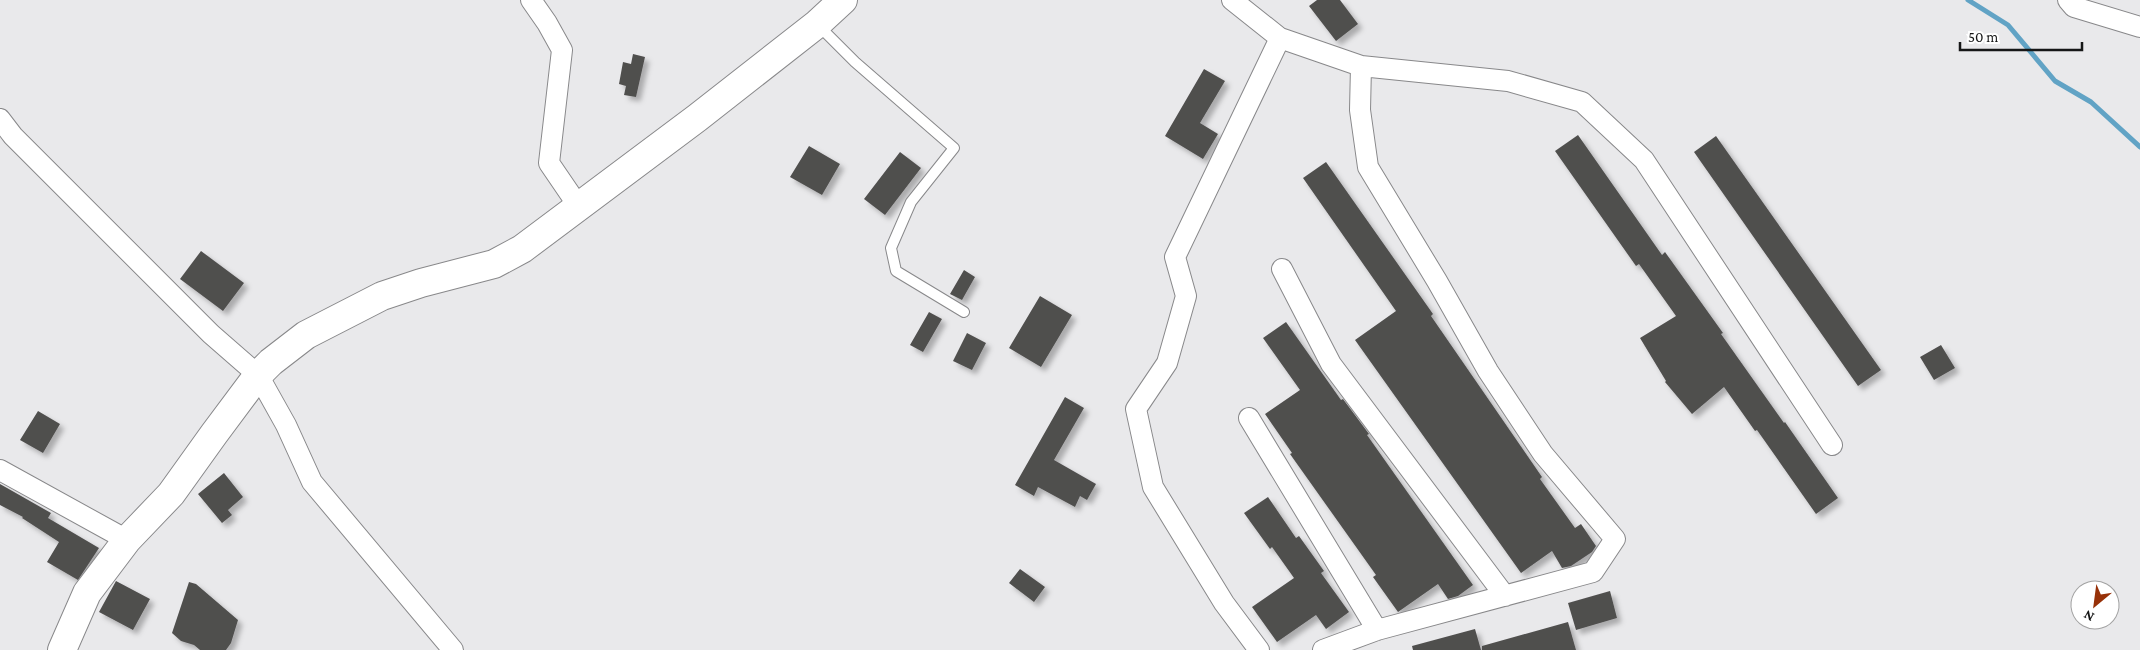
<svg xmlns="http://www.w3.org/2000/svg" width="2140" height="650" font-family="'Crimson Pro',serif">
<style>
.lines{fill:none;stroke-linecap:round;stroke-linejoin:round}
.stream{stroke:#61a3c5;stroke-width:5}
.building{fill:#504f4e;filter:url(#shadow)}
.lane-casing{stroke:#88888a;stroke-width:12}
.street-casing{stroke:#88888a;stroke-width:22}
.secondary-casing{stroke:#88888a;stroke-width:30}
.lane{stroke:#fff;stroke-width:10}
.street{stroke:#fff;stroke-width:20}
.secondary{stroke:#fff;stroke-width:28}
</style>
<defs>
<filter id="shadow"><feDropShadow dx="4.5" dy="4.5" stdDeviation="2.5" flood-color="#0004"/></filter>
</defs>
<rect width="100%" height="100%" fill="#e9e9eb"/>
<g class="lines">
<path class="stream" d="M1968,0l40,25 47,56 36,21 49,45"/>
</g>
<path class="building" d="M1317,0h23l18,24 -22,17 -27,-35z
M633,54l12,3 -9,40 -12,-2 2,-9 -7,-2 4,-22 8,2z
M1204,69l21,12 -25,42 18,11 -15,25 -38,-23z
M1578,135l84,120 3,-3 58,81 -2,1 29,41 34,48 1,-1 53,76 -22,16 -59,-84 -2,1 -31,-44 -32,27 -27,-32 1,-1 -26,-43 36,-22 -37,-52 -3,2 -81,-115z
M1716,136l165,234 -23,16 -164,-234z
M809,146l31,18 -18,31 -32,-18z
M900,152l21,16 -36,47 -21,-16z
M1326,162l107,152 -2,2 111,161 -2,2 35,49 6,-4 15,22 -4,6 -21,14 -9,2 -10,-17 -31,22 -166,-233 41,-29 -93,-133z
M201,251l43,32 -21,28 -43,-32z
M964,270l11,7 -13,23 -12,-6z
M1040,296l32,19 -31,52 -32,-19z
M929,312l13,7 -19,33 -13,-7z
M1286,322l55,78 2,-1 26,35 -2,1 106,150 -15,11 -10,3 -10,-15 -40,28 -25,-35 3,-2 -86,-121 2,-1 -27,-39 35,-24 -37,-52z
M967,333l19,10 -14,27 -19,-9z
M1941,345l14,23 -21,12 -14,-23z
M1065,397l19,11 -30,52 42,24 -9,16 -7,-4 -5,11 -37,-20 -4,9 -19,-11z
M38,411l22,13 -17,29 -23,-13z
M224,473l19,24 -15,13 4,5 -10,8 -24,-29z
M0,484l51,29 -3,5 51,30 -21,32 -31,-18 12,-20 -37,-24 1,-1 -23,-12z
M1268,497l28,41 3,-2 25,35 -3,2 28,39 -23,17 -10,-14 -39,27 -25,-35 42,-29 -22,-31 -2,2 -26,-36z
M1020,569l25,18 -11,15 -25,-19z
M116,581l34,18 -17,31 -34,-18z
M189,582l7,2 42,36 -7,23 -5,7h-26l-6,-5 -13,-4 -9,-8z
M1610,591l7,27 -41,12 -8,-27z
M1568,622l8,28h-94v-4z
M1475,629l6,21h-68l-1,-4z"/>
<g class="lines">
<g class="lane-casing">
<path id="lane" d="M818,25l37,37 99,86 -43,54 -20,46 5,23 68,41"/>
</g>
<g class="street-casing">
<path id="street" d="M531,0l16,23 15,27 -13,113 30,44
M1232,0l48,38 81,28 147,15 74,21 62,58 188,285
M2068,0l6,7 66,20
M0,119l13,17 198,198 47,41 28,50 26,57 141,168
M1282,269l49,95 174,232
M1249,418l128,212
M0,470l127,70
M1259,650l-35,-47 -71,-116 -17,-78 31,-46 19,-67 -11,-39 105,-219
M1323,650l54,-20 216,-58 22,-33 -72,-85 -55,-83 -51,-90 -69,-114 -8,-57 1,-44"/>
</g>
<g class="secondary-casing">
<path id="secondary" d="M62,650l25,-57 40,-53 44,-46 43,-60 44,-59 13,-13 35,-27 76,-39 39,-13 73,-19 28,-15 175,-131 120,-94 26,-24"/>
</g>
<use href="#lane" class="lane"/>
<use href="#street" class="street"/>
<use href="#secondary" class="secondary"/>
</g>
<g transform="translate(2095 605) rotate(209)"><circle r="24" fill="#ffffff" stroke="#a2a2a2"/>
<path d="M0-4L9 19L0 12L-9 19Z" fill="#973108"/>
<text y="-8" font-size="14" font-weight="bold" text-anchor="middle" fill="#161717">N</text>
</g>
<path d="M1960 42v8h122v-8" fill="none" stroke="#161717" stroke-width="2.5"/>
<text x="1968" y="42" font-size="15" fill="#161717" stroke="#ffffff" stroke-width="4" paint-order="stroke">50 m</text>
</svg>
